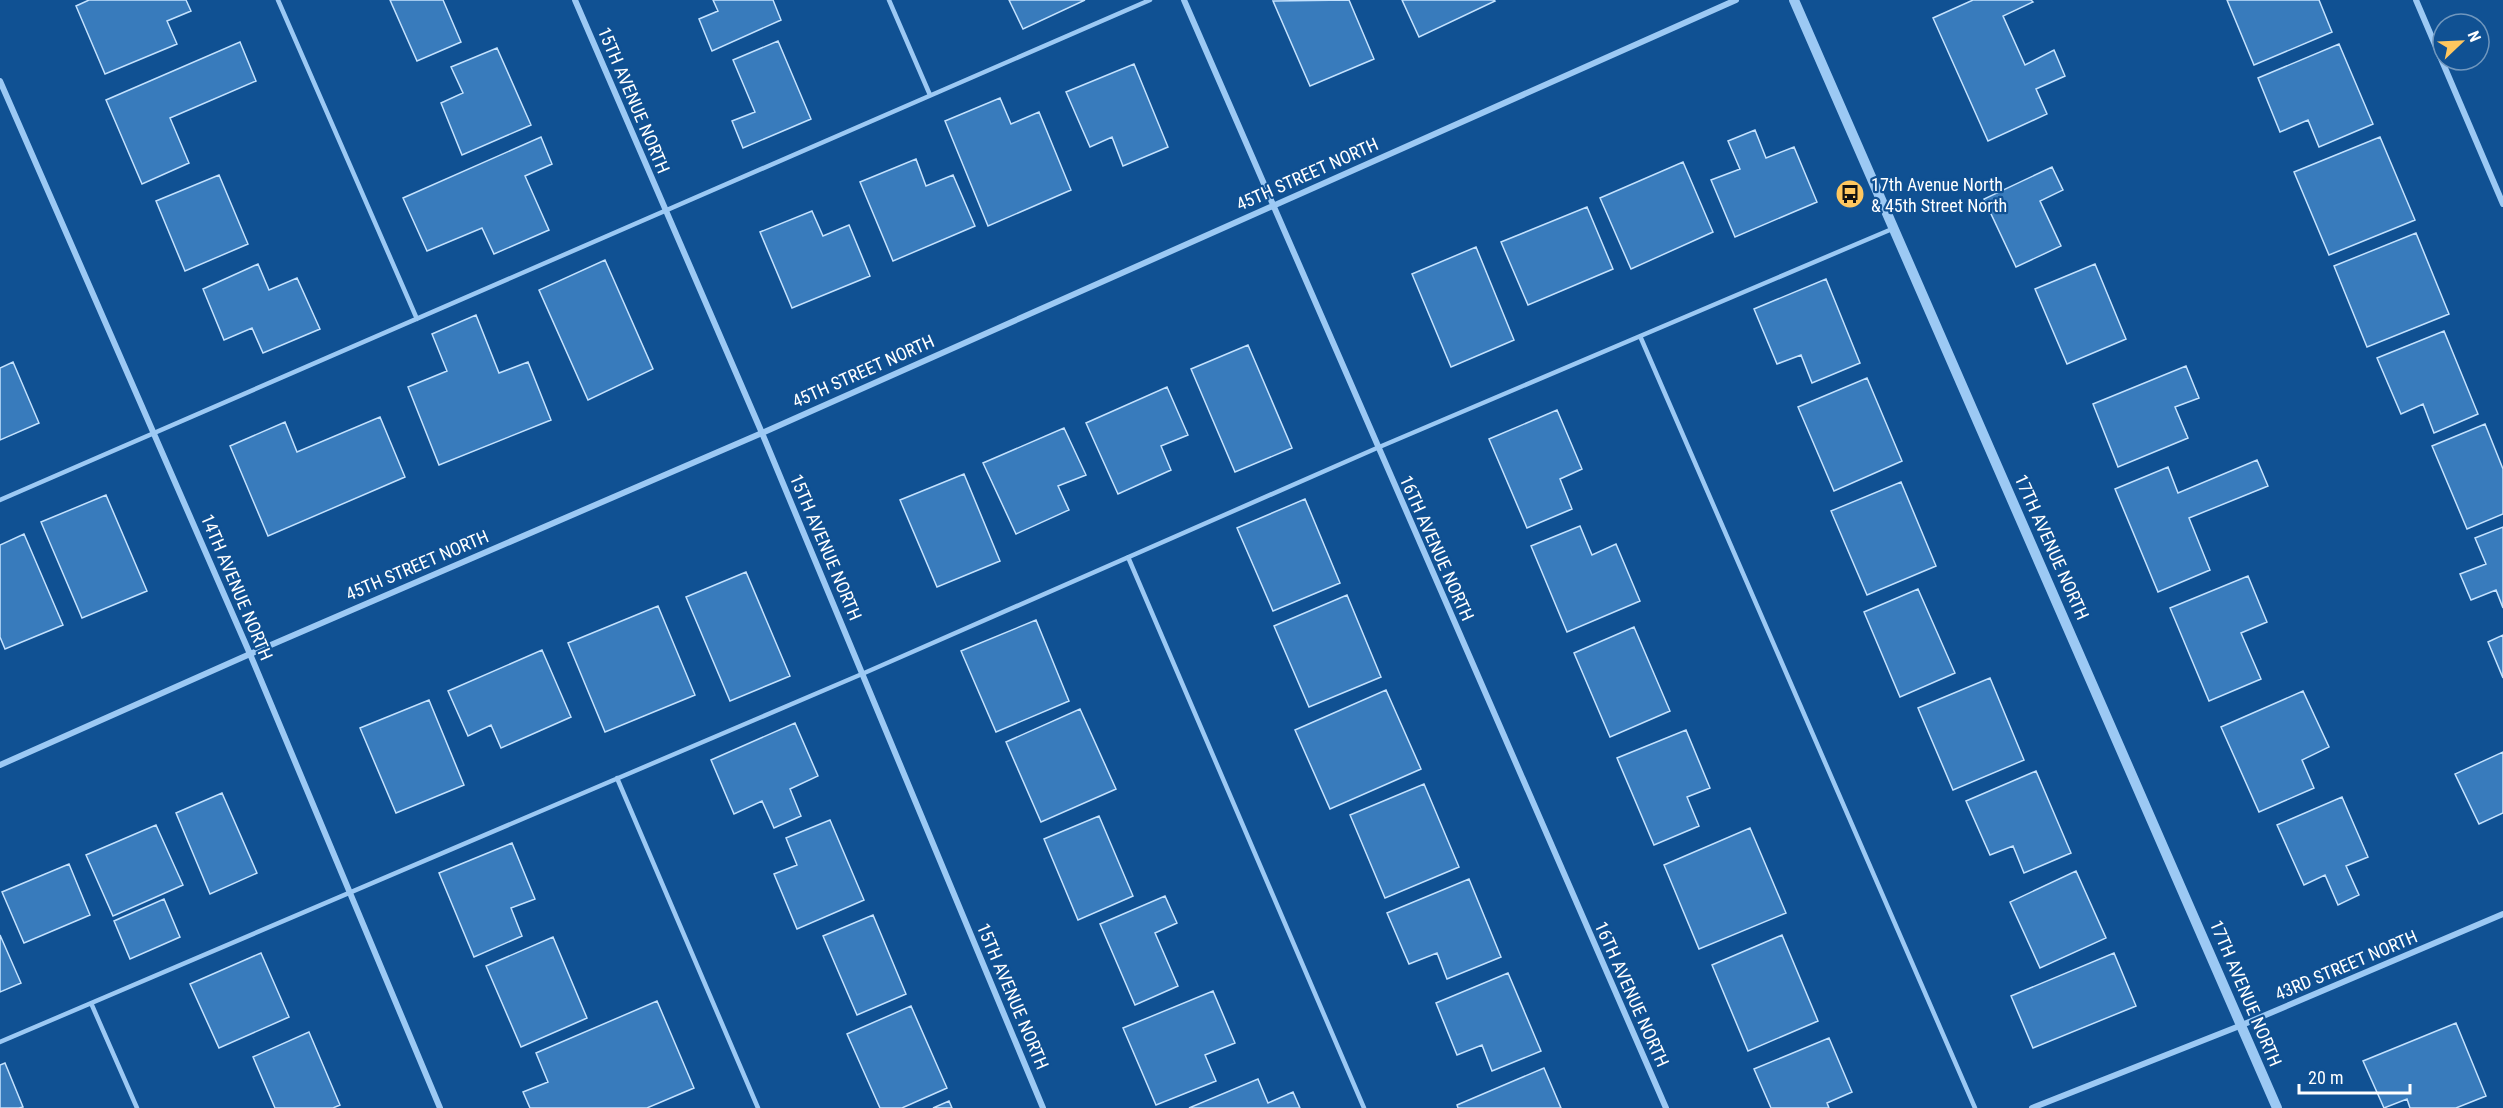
<svg xmlns="http://www.w3.org/2000/svg" width="2503" height="1108" font-family="'Roboto Condensed',sans-serif">
<style>
.building{fill:#387bbc;stroke:#c4e2fe;stroke-width:1.5}
.lines{fill:none;stroke-linecap:round;stroke-linejoin:round}
.service{stroke:#9cc9f4;stroke-width:4.5}
.minor{stroke:#9cc9f4;stroke-width:6}
.tertiary{stroke:#9cc9f4;stroke-width:10}
.labels{text-anchor:middle;dominant-baseline:central;stroke-width:4.5;stroke-linejoin:round;paint-order:stroke}
.street-label{font-size:18px;fill:#fff;stroke:#105193}
.poi-label{font-size:18px;fill:#fff;stroke:#105193;text-anchor:start}
</style>
<rect width="100%" height="100%" fill="#105193"/>
<path class="building" d="M89,0h97l5,11 -24,10 10,23 -72,30 -29,-68z
M390,0h53l18,42 -44,19z
M713,0h60l8,20 -69,31 -13,-32 19,-8z
M1009,0h76l-62,29z
M1349,0l25,59 -64,27 -37,-85z
M1402,0h92l1,1 -76,36z
M1973,0h58l2,2 -30,14 22,49 29,-15 11,26 -29,13 11,25 -59,27 -55,-123z
M2227,0h92l13,32 -78,33z
M778,41l33,78 -68,29 -11,-27 23,-9 -22,-52z
M240,42l16,39 -86,37 19,45 -47,21 -36,-84z
M2339,44l34,80 -54,23 -11,-27 -28,12 -22,-54z
M497,48l34,77 -69,30 -21,-52 22,-10 -12,-26z
M1134,64l34,83 -45,19 -11,-29 -22,10 -24,-55z
M1000,98l11,26 28,-12 32,78 -83,36 -43,-105z
M1755,130l11,28 28,-11 23,55 -82,35 -24,-57 29,-11 -12,-28z
M541,137l11,27 -27,12 24,54 -55,24 -12,-26 -55,23 -24,-53z
M2380,137l35,83 -86,35 -35,-83z
M916,159l10,27 27,-11 22,51 -82,35 -33,-79z
M1683,162l30,70 -82,37 -31,-71z
M2052,167l11,23 -23,11 21,45 -45,21 -32,-68z
M219,175l29,69 -63,27 -29,-70z
M1587,207l26,62 -85,36 -27,-63z
M812,211l11,25 26,-11 21,51 -78,32 -32,-76z
M2416,233l33,81 -82,33 -33,-81z
M1476,247l38,93 -63,27 -39,-93z
M605,260l48,109 -65,31 -49,-110z
M258,264l11,26 28,-12 23,51 -57,24 -11,-25 -28,12 -21,-51z
M2095,264l31,75 -59,25 -32,-75z
M1826,279l34,84 -48,20 -11,-28 -24,9 -23,-55z
M476,315l23,58 29,-11 23,58 -112,45 -31,-78 39,-16 -15,-37z
M2444,331l34,83 -44,19 -11,-29 -22,10 -24,-56z
M1248,345l44,103 -57,24 -44,-103z
M13,362l26,61 -39,17v-72z
M2186,366l13,32 -24,9 13,31 -70,29 -25,-63z
M1867,378l35,83 -68,30 -36,-84z
M1167,387l21,48 -27,11 10,24 -53,24 -32,-71z
M1557,410l25,59 -22,10 12,30 -45,19 -38,-89z
M380,417l25,60 -137,59 -38,-90 55,-24 12,30z
M2485,424l18,45v45l-36,15 -35,-83z
M1064,428l22,47 -28,11 11,24 -53,24 -33,-71z
M2257,460l11,26 -79,32 21,52 -52,22 -43,-103 53,-22 10,26z
M964,474l36,87 -63,26 -37,-87z
M1901,482l35,84 -69,29 -36,-84z
M106,495l41,96 -65,27 -41,-96z
M1305,499l35,84 -67,28 -36,-83z
M1580,526l12,29 24,-11 24,57 -73,31 -36,-86z
M2503,527v81l-7,-18 -25,10 -11,-26 26,-10 -11,-26z
M24,534l39,91 -58,24 -5,-12v-92z
M746,572l44,104 -60,25 -44,-104z
M2248,576l19,46 -26,11 20,46 -52,22 -39,-93z
M1918,589l37,84 -55,24 -36,-85z
M1347,595l34,82 -72,30 -35,-81z
M658,606l37,89 -90,37 -37,-89z
M1036,620l33,81 -73,31 -35,-81z
M1634,627l36,84 -60,26 -36,-84z
M2503,635v43l-15,-36z
M542,650l29,67 -70,31 -10,-23 -23,11 -20,-45z
M1990,678l34,82 -71,30 -35,-82z
M1386,690l35,79 -91,40 -35,-79z
M2303,691l26,56 -27,13 12,28 -55,24 -38,-85z
M429,700l35,85 -68,28 -36,-85z
M1080,709l36,80 -75,33 -35,-80z
M795,723l23,53 -28,13 11,27 -27,12 -12,-27 -28,13 -23,-54z
M1686,730l24,58 -23,9 12,29 -45,19 -37,-87z
M2503,752v61l-24,11 -24,-50z
M2036,771l35,82 -47,20 -11,-27 -23,9 -24,-54z
M1424,784l35,83 -74,31 -35,-83z
M222,793l35,80 -47,21 -34,-81z
M2342,797l26,60 -22,9 13,29 -21,10 -13,-30 -21,10 -27,-60z
M1099,816l34,80 -55,24 -34,-81z
M830,820l34,80 -67,29 -23,-55 23,-9 -11,-27z
M156,825l27,60 -70,31 -27,-61z
M1750,828l36,85 -87,36 -35,-84z
M512,843l23,56 -24,9 11,28 -48,21 -35,-84z
M69,864l21,51 -66,28 -22,-51z
M2076,871l30,67 -66,30 -30,-66z
M1469,879l32,78 -54,22 -10,-26 -28,11 -22,-51z
M1165,896l12,27 -22,10 23,53 -43,19 -35,-81z
M164,899l16,38 -50,22 -16,-38z
M873,915l33,79 -49,21 -34,-79z
M0,935l21,48 -21,9z
M1782,935l36,86 -70,30 -36,-86z
M553,937l34,81 -66,29 -35,-81z
M261,953l28,64 -70,31 -29,-64z
M2114,953l22,53 -103,42 -22,-52z
M1508,973l33,78 -49,20 -10,-26 -25,10 -21,-52z
M1213,991l22,52 -30,12 11,26 -60,24 -33,-77z
M657,1001l37,87 -47,20h-117l-7,-16 25,-10 -12,-29z
M911,1006l36,82 -45,20h-22l-33,-74z
M2456,1023l30,73 -30,12h-46l-3,-9 -23,9 -21,-47z
M309,1032l31,73 -7,3h-58l-22,-51z
M1829,1038l23,54 -25,11 2,5h-58l-17,-39z
M5,1063l18,44 -4,1h-19v-43z
M1544,1068l17,40h-103l-1,-3z
M1258,1079l10,24 25,-11 7,16h-111z
M949,1101l3,7h-19z"/>
<g class="lines">
<path class="service" d="M278,0l139,319
M889,0l41,95
M1640,336l335,772
M0,500l1150,-500
M1128,557l236,551
M617,778l141,330
M91,1003l46,105
M0,1042l862,-368 515,-226 515,-219"/>
<path class="minor" d="M575,0l187,433 281,675
M1184,0l482,1108
M2416,0l87,204
M0,81l250,573 190,454
M0,765l250,-111 512,-221 974,-433
M2032,1108l210,-83 261,-111"/>
<path class="tertiary" d="M1794,0l483,1108"/>
</g>
<defs>
<g id="bus-disc" transform="scale(1.5)"><circle r="9.5" fill="#ffc75f" stroke="#105193"/><path d="M-5-6H5V4H4V6H2V4H-2V6H-4V4H-5ZM-3.5-4V0h7V-4ZM-3.5 1.2v1.5H-2V1.2ZM2 1.2v1.5H3.5V1.2Z" fill="#111"/></g>
</defs>
<g fill-rule="evenodd">
<use href="#bus-disc" x="1850" y="194"/>
</g>
<g class="labels">
<g class="street-label">
<text transform="translate(634 100) rotate(67)">15TH AVENUE NORTH</text>
<text transform="translate(1307 174) rotate(-24)">45TH STREET NORTH</text>
<text transform="translate(863 371) rotate(-24)">45TH STREET NORTH</text>
<text transform="translate(826 547) rotate(67)">15TH AVENUE NORTH</text>
<text transform="translate(2052 547) rotate(66)">17TH AVENUE NORTH</text>
<text transform="translate(1437 548) rotate(66)">16TH AVENUE NORTH</text>
<text transform="translate(417 565) rotate(-23)">45TH STREET NORTH</text>
<text transform="translate(237 587) rotate(67)">14TH AVENUE NORTH</text>
<text transform="translate(2346 965) rotate(-23)">43RD STREET NORTH</text>
<text transform="translate(2246 993) rotate(67)">17TH AVENUE NORTH</text>
<text transform="translate(1632 994) rotate(66)">16TH AVENUE NORTH</text>
<text transform="translate(1013 996) rotate(67)">15TH AVENUE NORTH</text>
</g>
<g class="poi-label">
<text x="1871" y="184">17th Avenue North<tspan x="1871" dy="21">&amp; 45th Street North</tspan></text>
</g>
</g>
<g transform="translate(2461 42) rotate(67)"><circle r="28" fill="#105193" stroke="#7097be" stroke-width="1.5"/>
<path d="M0-4.5L10 22L0 15L-10 22Z" fill="#ffc75f"/>
<text y="-9" font-size="16" font-weight="bold" text-anchor="middle" fill="#ffffff">N</text>
</g>
<path d="M2299 1084v9h111v-9" fill="none" stroke="#ffffff" stroke-width="3"/>
<text x="2308" y="1084" font-size="18" fill="#ffffff" stroke="#105193" stroke-width="4.5" paint-order="stroke">20 m</text>
</svg>
